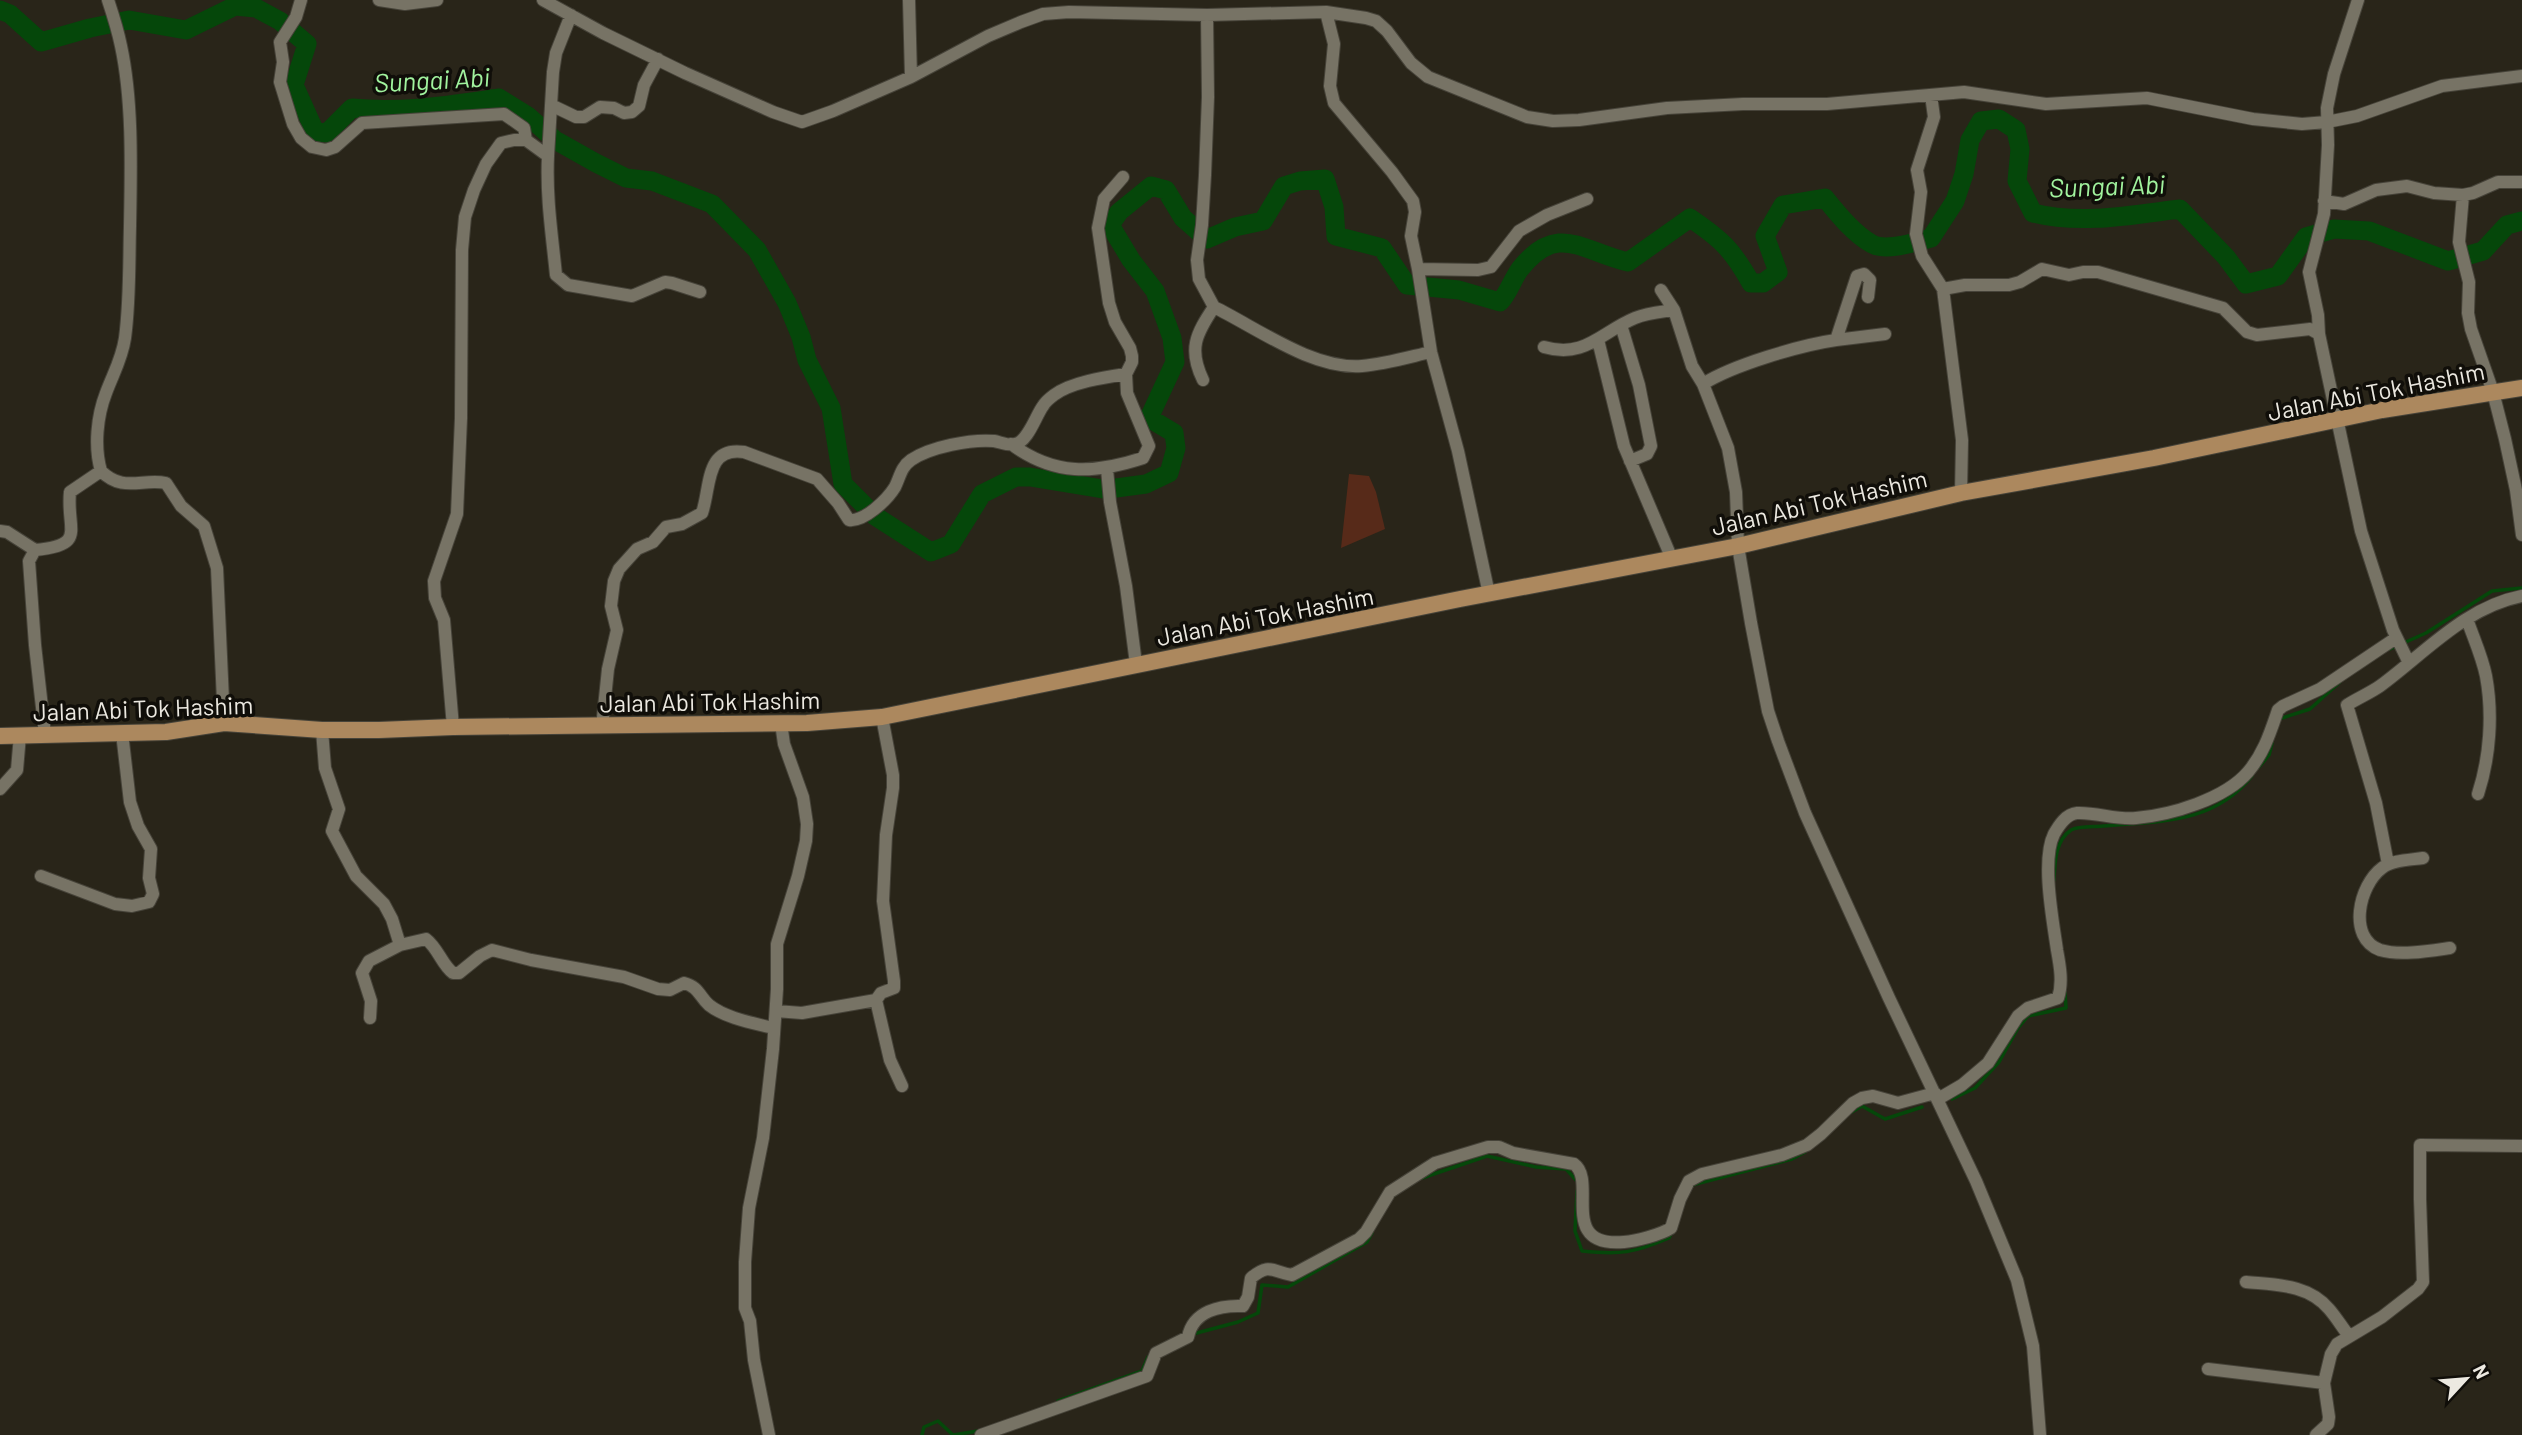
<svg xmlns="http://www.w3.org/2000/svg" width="2522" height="1435" font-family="Barlow,sans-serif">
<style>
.green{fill:#572a19}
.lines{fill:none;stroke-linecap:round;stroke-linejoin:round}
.stream{stroke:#05470a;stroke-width:3.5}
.river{stroke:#05470a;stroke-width:19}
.minor-casing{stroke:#464339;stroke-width:14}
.major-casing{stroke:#464339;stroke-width:18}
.minor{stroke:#777365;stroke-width:12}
.major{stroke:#ac885e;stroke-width:16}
.labels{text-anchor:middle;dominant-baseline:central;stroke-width:7;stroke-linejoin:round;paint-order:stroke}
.street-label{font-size:24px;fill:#ece9e1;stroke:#100e09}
.water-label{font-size:26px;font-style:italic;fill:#a1f39e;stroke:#100e09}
</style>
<rect width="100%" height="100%" fill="#292519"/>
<path class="green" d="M1349,474l20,2 7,16 9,37 -44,19z"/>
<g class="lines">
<path class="stream" d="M2390,649l36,-16 66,-42 30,-3
M2279,719l31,-10 30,-27
M2259,767l10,-12 3,-12
M2054,880c1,-18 1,-39 17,-50 7,-4 22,-3 32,-4 55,-5 110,-1 149,-50
M1952,1099l23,-11 24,-26 19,-34 10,-12 38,-8 -1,-16
M1850,1113l12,-7 23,13 37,-12
M1422,1178l65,-22 49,11 30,2 10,11
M1692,1185l100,-26 13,-7
M1577,1191l-2,40 7,20c38,4 52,2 87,-13l2,-4
M1193,1334l45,-12 20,-9 4,-28 26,2 79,-45 5,-9
M1058,1401l84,-30 6,-14
M922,1435l2,-8 14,-6 15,14 25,-4"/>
<path class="river" d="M0,10l10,4 31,28 49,-14 39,-8 57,10 49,-24 21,2 24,13 27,23 -13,41 21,47 12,1 25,-25c50,5 97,-3 147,-10l29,18 27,24 41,23 30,15 26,3 60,23 45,46 30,53 14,34 6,23 24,48 12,76 32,32 56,36 20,-8 31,-50 34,-17h14l73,12
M1116,488l30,-4 23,-11 7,-25 -2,-15 -25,-15 26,-56 -3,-24 -17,-47 -24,-31 -21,-35 9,-13 32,-26 15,4 17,28 24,21 28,-12 28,-6 21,-35 16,-5 25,-2 9,28 2,29 46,12 25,37 52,5 41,12c9,-10 12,-22 20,-33 38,-48 63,-17 108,-7l62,-44c31,21 42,31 61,65h12l15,-11 -13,-36 18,-31 42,-7c13,16 29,36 47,46 14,8 44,-2 59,-6l24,-37 9,-27 6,-34 11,-19 18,-2 17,11 4,19 -3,32 16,32c48,12 99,2 147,-4l46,48 20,27 32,-8 28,-39 28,-8 35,2 79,30 35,-10 24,-26 15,-4"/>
<g class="minor-casing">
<path id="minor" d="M301,0l-5,17 -16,25 3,20 -3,20 13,42 8,14 11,9 14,3 9,-3 27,-24 142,-9 20,14 2,12
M379,0l26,4 32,-4
M543,0l60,33 82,40 88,39 29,10 31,-11 78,-34 77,-41 33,-14 22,-8 26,-2 138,3 119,-3 40,6 10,3 11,10 24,32 17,14 99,40 26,4 26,-1 88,-12 76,-4h84l137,-12 82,12 101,-6 106,21 49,5 25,-2 30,-6 85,-30 80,-10
M909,0l2,77
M1326,12l8,32 -4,42 4,17 58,69 21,29 2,11 -4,24 7,33
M1207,15l1,82 -3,78 -3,50 -5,35 2,19 15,28c43,21 99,63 148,59 23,-2 47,-9 69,-14
M1931,95l3,22 -17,53 4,22 -5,42 6,22 21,33 19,151 -1,53
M551,105l25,12h8l16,-10 14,1 10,5 8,-1 7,-6 5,-21 14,-26
M548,156l5,-84 3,-19 15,-38
M2463,195l-4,47 10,40 -1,31 3,16 22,63 12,47 11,51 6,45
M2324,201l20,3 32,-14 31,-4 27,7 29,2 10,-2 25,-11h24
M1943,289l22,-4h44l11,-3 22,-13 27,6 14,-3h15l125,36 24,24 10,3 53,-6 9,5 42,197 32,99 16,33
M1661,290l13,20 18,56 11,18 25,64 8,44 2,54 13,77 17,88 10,30 27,72 84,185 87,183 41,99 16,66 7,89
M1621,325l18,60 12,61 -4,8 -17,7
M2319,334l-1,-19 -9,-43 15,-58 4,-69 -1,-37 7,-34 24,-74
M1598,340l26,106 48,113
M1836,340l49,-6
M1544,347c41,12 57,-15 91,-29 12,-5 26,-6 39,-8
M1203,380c-15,-31 -7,-46 11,-73
M1703,384c30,-19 98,-39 133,-44l21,-64 7,-2 6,6 -2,17
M1011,444c43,32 83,30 132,14l6,-12 -22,-53 -1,-19 6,-12v-6l-2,-8 -15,-26 -6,-19 -11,-75 6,-29 19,-22
M1107,469l3,33 16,84 10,78
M101,471c-7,-24 -4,-55 5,-78 7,-19 16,-34 19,-55 5,-37 4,-74 5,-112 1,-57 3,-124 -9,-180 -3,-15 -8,-31 -13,-46
M0,531l7,1 28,18
M1489,594l-31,-143 -27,-99 -13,-83 60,1 13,-3 28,-36 28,-16 40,-16
M2467,619c6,18 15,37 19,57 7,38 4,81 -8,118
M453,727l-9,-107 -9,-22 -1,-17 23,-67 4,-96 1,-168 3,-33 9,-27 12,-26 15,-21 13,-3h12l22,16c-2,41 4,79 8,119l12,10 64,11 33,-14 7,1 28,9
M602,727l6,-58 9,-39 -6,-24 3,-25 5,-12 18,-20 16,-7 13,-15 16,-3 20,-11c9,-26 3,-67 42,-61l73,27 21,24 11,17c15,2 38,-20 46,-33 5,-10 6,-20 16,-27 19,-13 60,-21 83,-19 6,1 15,5 21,3 13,-2 21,-29 28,-38 2,-4 7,-8 11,-11 17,-13 52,-18 72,-21
M322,730l3,38 14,41 -7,22 24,45 28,28 8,15 8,26 26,-6c12,9 16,26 27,34h6l21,-17 12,-6 39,10 93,17 34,12 12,1 14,-7c15,4 15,13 25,22 16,13 44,18 64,23
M45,734l-10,-89 -6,-84 6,-11c53,-5 31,-20 35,-58l31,-21c22,22 41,7 65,12l15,23 23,20 13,42 7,155
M0,789l17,-19 3,-35
M2423,858c-13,2 -31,2 -41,10 -23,17 -35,70 -2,82 20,6 49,1 70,-2
M2388,864l-12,-61 -29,-98c11,-7 23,-12 33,-19 45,-33 85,-79 142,-90
M41,876l74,28 17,2 17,-4 4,-8 -4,-16 2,-29 -13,-23 -8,-24 -8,-69
M876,1000l5,-7 13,-5v-7l-11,-80 3,-66 7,-47v-13l-11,-58
M776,1011l26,2 74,-13 14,60 12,26
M370,1018l1,-17 -9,-28 7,-12 31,-16
M1938,1099l24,-14 26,-22 30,-47 10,-8 30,-10c5,-15 2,-32 -1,-48 -4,-29 -16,-90 -3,-116 5,-9 12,-20 23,-21 19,-1 39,7 59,5 35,-3 89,-19 112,-46 16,-19 22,-39 30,-62l5,-4 37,-17 76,-51
M2246,1282c30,3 62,2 83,27 7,8 13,18 20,27
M2208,1369l116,14
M769,1435l-15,-75 -4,-39 -5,-13v-46l4,-54 14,-70 10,-89 4,-60v-45l21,-68 8,-35 1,-17 -4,-27 -19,-53 -3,-21
M981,1435l166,-59 9,-23 32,-16c5,-26 32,-32 55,-31l5,-9 3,-19c19,-16 21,-6 41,-3l67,-36 7,-7 24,-40 45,-29 53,-16h11l14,6 61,11c24,17 -17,84 50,78 12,-1 36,-7 47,-14l9,-29 9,-18 13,-7 80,-19 25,-10 14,-11 32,-31 9,-5 11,-2 25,7 37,-10
M2316,1435l12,-11 1,-7 -5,-34 7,-29 6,-10 45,-27 36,-28 5,-7 -3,-83v-54l102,1"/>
</g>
<g class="major-casing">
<path id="major" d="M0,736l166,-4 58,-9 98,7h57l74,-3 354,-4 75,-6 578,-118 278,-53 223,-53 193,-35 228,-48 140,-22"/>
</g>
<use href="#minor" class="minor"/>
<use href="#major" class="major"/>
</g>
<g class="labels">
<g class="street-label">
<text transform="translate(2376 391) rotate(-11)">Jalan Abi Tok Hashim</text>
<text transform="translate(1819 502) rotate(-13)">Jalan Abi Tok Hashim</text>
<text transform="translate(1265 616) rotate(-11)">Jalan Abi Tok Hashim</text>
<text transform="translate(710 701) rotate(-1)">Jalan Abi Tok Hashim</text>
<text transform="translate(143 708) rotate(-2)">Jalan Abi Tok Hashim</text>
</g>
<g class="water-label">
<text transform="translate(432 79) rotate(-3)">Sungai Abi</text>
<text transform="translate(2107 185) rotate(-2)">Sungai Abi</text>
</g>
</g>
<g transform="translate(2466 1379) rotate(64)" stroke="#100e09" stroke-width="5" paint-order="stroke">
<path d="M0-5L12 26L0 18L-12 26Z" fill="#ece9e1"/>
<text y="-10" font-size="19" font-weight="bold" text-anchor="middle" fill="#ece9e1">N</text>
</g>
</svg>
